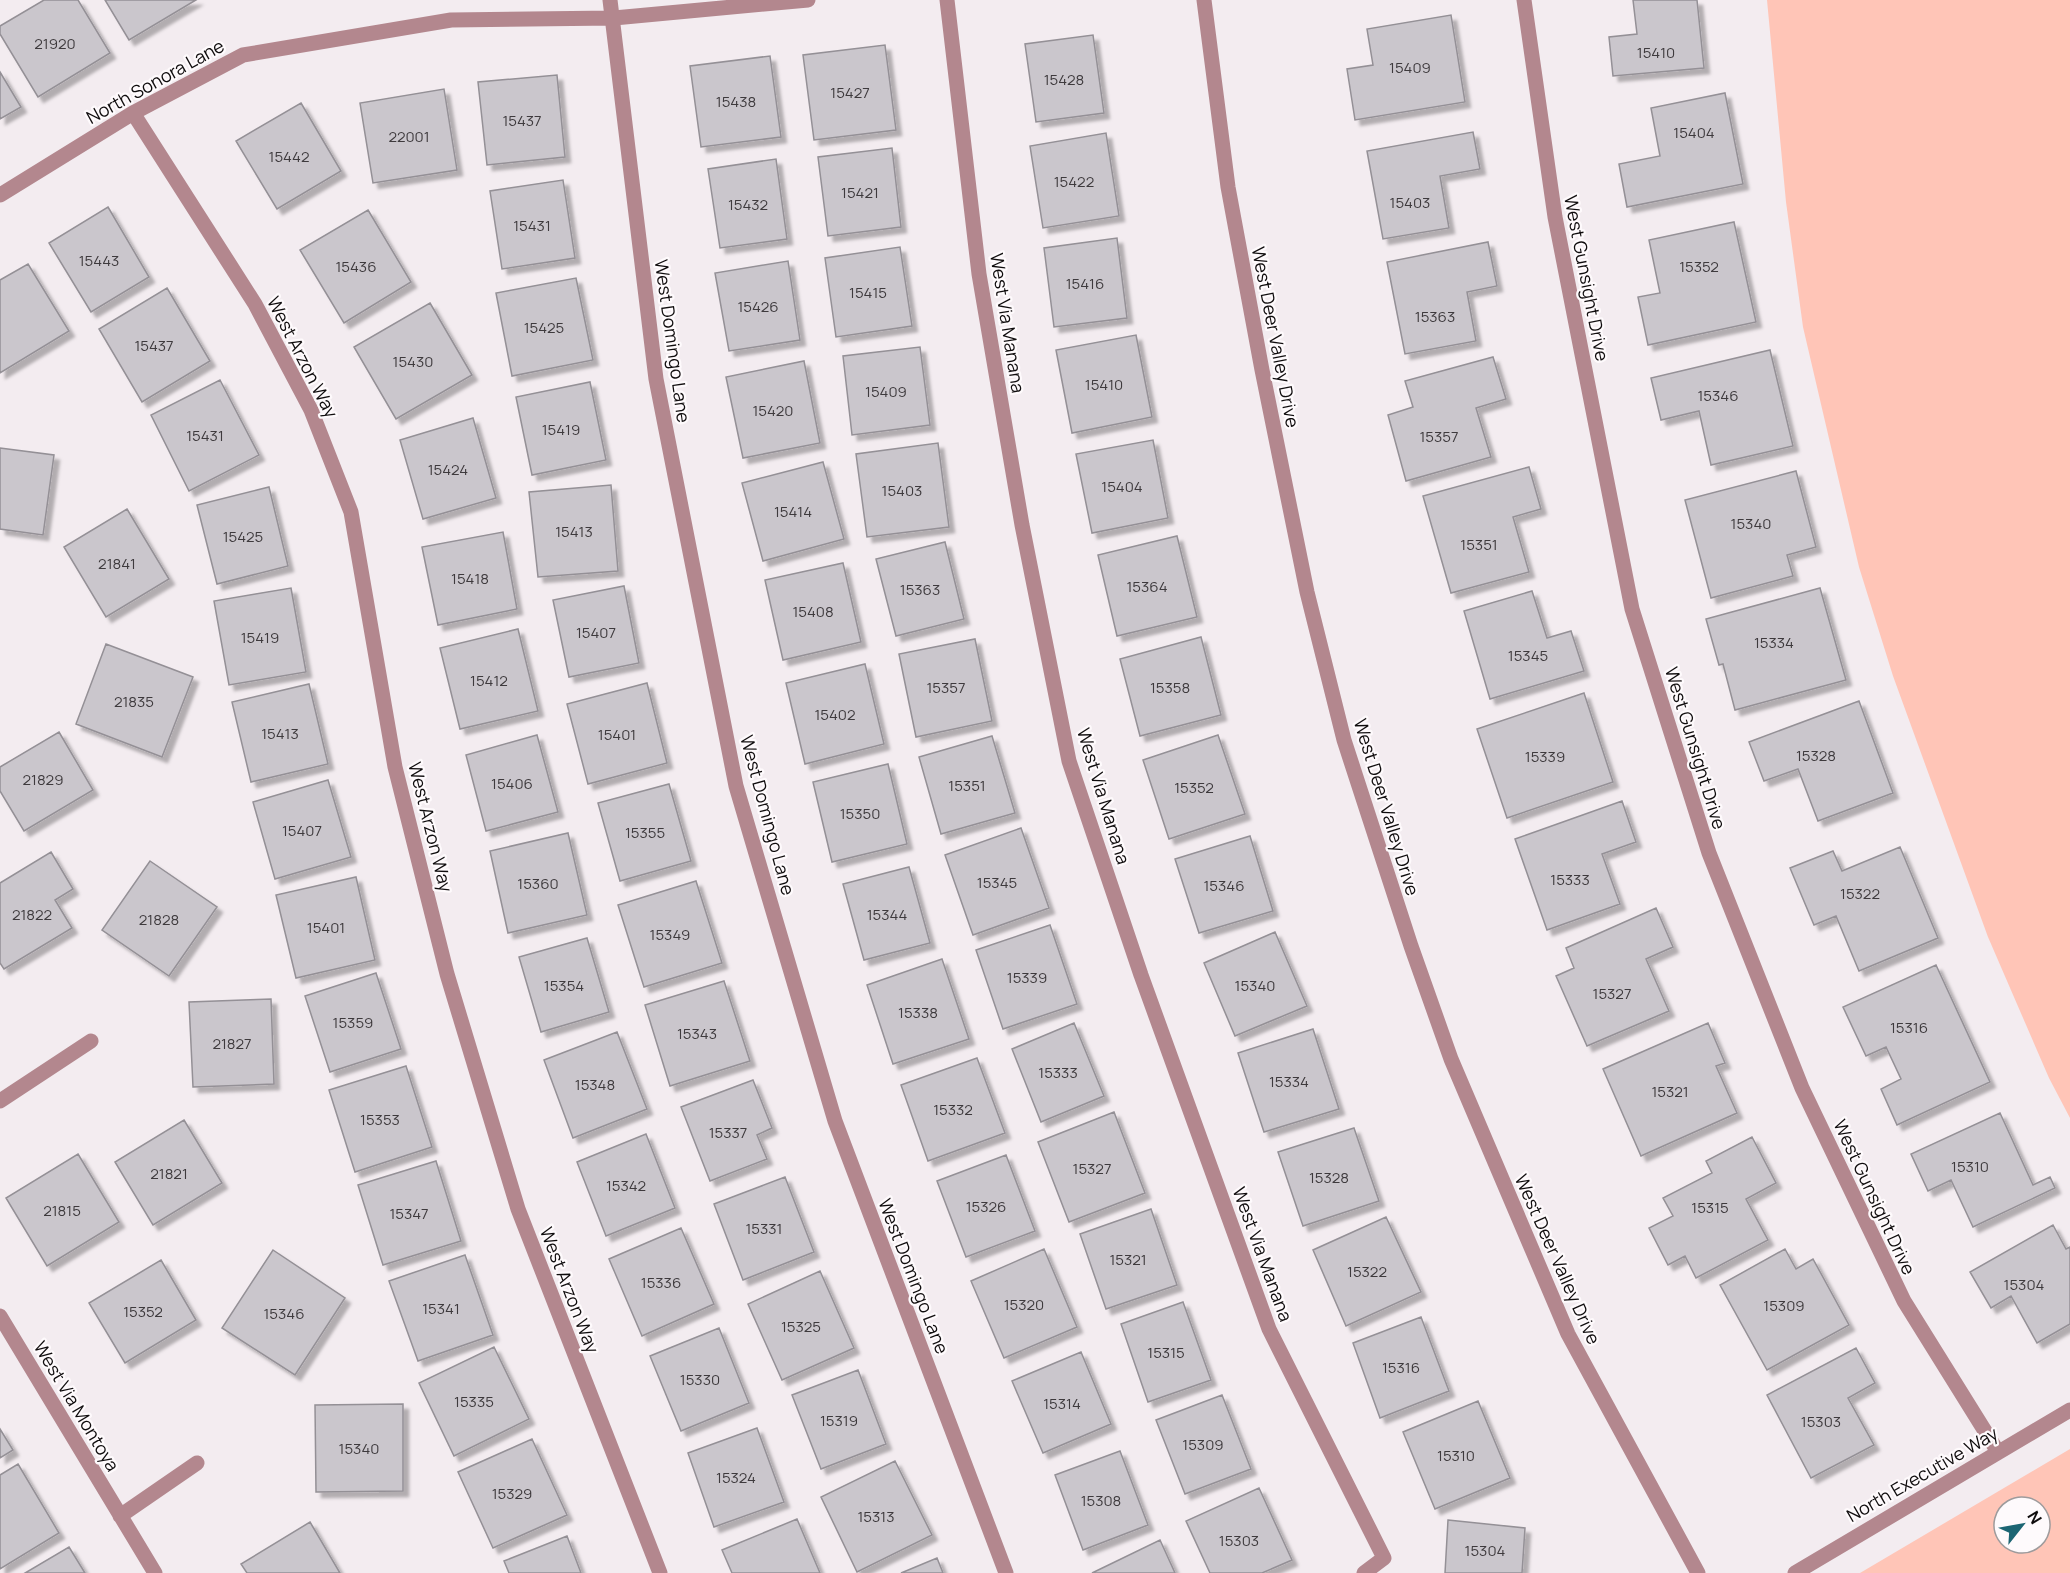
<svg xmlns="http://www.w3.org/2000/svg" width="2070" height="1573" font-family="Manrope,sans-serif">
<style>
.green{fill:#ffc5b7;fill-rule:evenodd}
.building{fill:#cac6cc;stroke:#949096;stroke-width:1.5;filter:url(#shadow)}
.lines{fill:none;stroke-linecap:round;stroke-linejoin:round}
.minor{stroke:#b3878e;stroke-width:15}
.tertiary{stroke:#b3878e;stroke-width:15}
.labels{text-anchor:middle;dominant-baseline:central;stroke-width:4.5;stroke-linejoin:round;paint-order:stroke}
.number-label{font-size:15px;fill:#3e3a3d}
.street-label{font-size:18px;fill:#0f0c0d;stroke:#fefafc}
</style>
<defs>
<filter id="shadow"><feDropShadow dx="5.5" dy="5.5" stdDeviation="1.5" flood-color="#0004"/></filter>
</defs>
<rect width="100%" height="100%" fill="#f3ecf0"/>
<path class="green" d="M1767,0h303v1118l-21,-40 -61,-141 -95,-261 -34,-109 -56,-240 -17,-125z
M2070,1449v124h-210zM2004,1507h36v36h-36z"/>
<path class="building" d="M44,0h34l32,53 -72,44 -38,-63v-8z
M105,0h91l-67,40z
M1633,0h64l7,68 -91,8 -4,-39 28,-3z
M1451,15l14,87 -110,18 -8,-51 26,-4 -6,-36z
M1093,35l11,78 -68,9 -11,-78z
M885,45l11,85 -82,10 -11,-85z
M770,56l11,81 -80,10 -11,-81z
M0,72l21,35 -21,12z
M557,75l8,82 -78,8 -9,-83z
M444,89l13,81 -84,13 -13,-80z
M1725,93l18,91 -116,23 -8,-43 41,-8 -9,-48z
M301,103l40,68 -64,38 -41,-68z
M1473,132l7,37 -40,7 9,52 -66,11 -16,-88z
M1106,133l13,83 -76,12 -13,-82z
M892,148l9,79 -73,9 -10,-79z
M776,159l11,80 -67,9 -12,-79z
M563,180l12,78 -73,11 -12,-78z
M108,207l41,70 -58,35 -42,-69z
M368,210l43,72 -67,41 -44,-73z
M1734,222l22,100 -108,23 -10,-48 22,-4 -11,-53z
M1117,238l10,80 -73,9 -10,-79z
M1488,242l9,44 -30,6 9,49 -71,13 -18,-92z
M900,247l12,79 -76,11 -11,-79z
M788,261l12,79 -71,11 -14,-78z
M28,264l41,67 -69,42v-93z
M576,278l17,82 -81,16 -16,-83z
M167,288l43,73 -68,41 -43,-73z
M430,303l42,72 -76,44 -42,-72z
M1136,335l16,82 -80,16 -16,-83z
M920,347l10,78 -78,10 -9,-79z
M1770,350l23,96 -82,19 -12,-54 -38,9 -10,-42z
M1493,357l13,42 -30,9 15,49 -85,24 -18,-66 25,-8 -8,-26z
M804,361l16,82 -77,15 -17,-81z
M220,380l39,75 -70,36 -38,-76z
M590,382l16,78 -74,15 -16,-78z
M473,418l23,80 -73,21 -23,-79z
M1153,440l15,78 -76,15 -16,-79z
M938,443l11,84 -82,10 -11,-83z
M0,448l54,7 -11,80 -43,-6z
M823,462l21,77 -81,22 -21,-78z
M1529,467l12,42 -28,8 16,55 -78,21 -28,-97z
M1796,471l20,76 -29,8 6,21 -82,22 -26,-98z
M611,485l7,86 -80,6 -9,-85z
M269,487l19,79 -71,18 -20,-79z
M127,509l42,70 -63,38 -42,-70z
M503,532l14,77 -79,16 -16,-78z
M1177,536l20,81 -80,19 -19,-81z
M945,542l19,77 -68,17 -20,-77z
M843,563l18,79 -78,18 -18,-80z
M624,586l15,77 -70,14 -16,-77z
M291,588l15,84 -77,13 -15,-84z
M1820,588l26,92 -111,30 -12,-46 -4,1 -13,-46z
M1532,591l15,47 24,-7 13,40 -94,28 -26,-88z
M518,629l20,82 -78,18 -20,-81z
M1201,637l20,78 -81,21 -20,-77z
M975,639l17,82 -76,16 -17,-83z
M106,644l87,33 -31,80 -86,-33z
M865,664l19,80 -79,20 -19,-81z
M647,683l20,80 -79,21 -21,-80z
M309,684l19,80 -77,18 -19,-80z
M1584,693l29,89 -106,36 -30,-89z
M1859,701l34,92 -75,28 -20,-52 -34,12 -15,-39z
M59,732l34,58 -69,41 -24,-40v-24z
M537,735l21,77 -72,19 -20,-76z
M1218,735l27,79 -76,25 -26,-79z
M992,736l23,77 -74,21 -22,-77z
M888,764l19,80 -75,18 -19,-80z
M328,780l23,77 -76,22 -22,-77z
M669,784l22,77 -71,20 -22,-78z
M1622,801l14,41 -34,12 18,50 -73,26 -32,-91z
M1021,828l28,80 -76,27 -28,-80z
M568,833l19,82 -79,18 -18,-82z
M1250,836l23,75 -74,22 -24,-74z
M1900,847l38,91 -79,33 -23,-55 -22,9 -24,-57 43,-17 9,20z
M51,852l22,37 -18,11 17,28 -68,41 -4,-6v-80z
M150,861l67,46 -48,69 -67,-46z
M909,867l21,76 -66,17 -21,-76z
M356,877l19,83 -79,18 -20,-83z
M696,881l26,82 -78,24 -26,-82z
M1656,908l17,39 -27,12 23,52 -82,35 -31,-70 18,-8 -8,-20z
M1050,925l27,79 -74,25 -27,-79z
M1275,932l32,74 -72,30 -31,-73z
M587,938l22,74 -68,20 -22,-75z
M942,959l27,80 -76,25 -26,-79z
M1936,965l54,117 -93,43 -16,-36 20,-10 -15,-32 -20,9 -23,-49z
M376,973l25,76 -71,23 -25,-76z
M724,981l26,80 -80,25 -25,-81z
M271,999l3,85 -81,3 -4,-85z
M1074,1023l30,73 -63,26 -29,-73z
M1708,1023l17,40 -9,3 21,47 -96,43 -38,-87z
M1313,1029l26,80 -75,23 -26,-79z
M617,1032l30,77 -74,29 -29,-78z
M977,1058l28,75 -77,28 -27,-76z
M406,1066l26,81 -77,25 -26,-82z
M753,1080l19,48 -15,7 10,24 -57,22 -29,-74z
M1114,1112l31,81 -76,29 -31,-80z
M2000,1113l33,72 17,-8 5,11 -82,39 -22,-47 -23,11 -17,-37z
M184,1120l38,63 -69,42 -38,-63z
M1354,1128l25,73 -76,25 -25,-74z
M646,1134l29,74 -69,28 -29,-74z
M1752,1137l24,46 -30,16 22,41 -72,38 -11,-22 -17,9 -19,-37 24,-12 -10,-18 49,-25 -6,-12z
M78,1154l41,68 -72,44 -41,-68z
M1006,1155l29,76 -69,26 -29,-76z
M436,1161l25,80 -78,24 -25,-80z
M785,1177l29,75 -71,28 -29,-76z
M1151,1209l26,76 -71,24 -26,-75z
M1386,1217l35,75 -75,34 -33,-76z
M2053,1225l13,24 4,-2v77l-33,19 -26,-47 -20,12 -21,-36z
M681,1228l33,76 -72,32 -33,-77z
M1044,1249l33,78 -73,31 -33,-77z
M1785,1249l11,20 17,-10 36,66 -82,45 -47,-85z
M273,1250l72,48 -50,77 -73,-47z
M465,1255l28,80 -75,26 -29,-80z
M161,1260l35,60 -71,43 -36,-60z
M820,1271l34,77 -72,32 -34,-76z
M1183,1302l28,78 -63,22 -27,-78z
M1421,1317l28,74 -69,27 -27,-75z
M719,1328l30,75 -68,28 -31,-75z
M494,1347l35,72 -75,37 -35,-73z
M1856,1348l19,35 -27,15 26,47 -63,33 -44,-83z
M1081,1352l30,72 -68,29 -31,-72z
M858,1370l28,74 -65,25 -29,-74z
M1222,1395l29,74 -66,25 -29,-74z
M1478,1401l32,77 -75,31 -32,-77z
M403,1404v87l-87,1 -1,-87z
M757,1428l27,74 -70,25 -26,-74z
M0,1429l13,21 -13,8z
M532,1439l35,76 -74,33 -35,-76z
M1120,1451l28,74 -65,25 -28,-75z
M895,1461l37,74 -75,37 -36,-75z
M18,1464l41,69 -59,36v-94z
M1259,1488l33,72 -30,13h-52l-24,-52z
M797,1519l23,54h-88l-10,-23z
M1448,1520l77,8 -3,45h-77z
M310,1522l30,51h-93l-6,-9z
M567,1536l14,37h-72l-5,-12z
M1160,1540l15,33h-83z
M69,1547l16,26h-60z
M937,1558l6,15h-42z"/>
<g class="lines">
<path class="minor" d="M610,0l46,379 80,407 99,335 171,452
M947,0l32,274 43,251 47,236 72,214 128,354 115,229 -20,15
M1524,0l31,217 77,392 77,244 93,235 102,213 94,151
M133,113l122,191 56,106 40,102 44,255 52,207 71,235 142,364
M0,195l133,-82 110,-58 208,-35 163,-2 194,-18
M0,1101l91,-60
M0,1316l155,257
M120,1516l77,-53
M1795,1573l275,-163"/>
<path class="tertiary" d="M1204,0l24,187 34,183 45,222 37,148 67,206 40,113 117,275 130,239"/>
</g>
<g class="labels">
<g class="number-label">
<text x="55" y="43">21920</text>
<text x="1656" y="52">15410</text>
<text x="1410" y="67">15409</text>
<text x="1064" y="79">15428</text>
<text x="850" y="92">15427</text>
<text x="736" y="101">15438</text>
<text x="522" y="120">15437</text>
<text x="1694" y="132">15404</text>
<text x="409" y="136">22001</text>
<text x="289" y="156">15442</text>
<text x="1074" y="181">15422</text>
<text x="860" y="192">15421</text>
<text x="1410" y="202">15403</text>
<text x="748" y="204">15432</text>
<text x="532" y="225">15431</text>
<text x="99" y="260">15443</text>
<text x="356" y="266">15436</text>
<text x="1699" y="266">15352</text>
<text x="1085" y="283">15416</text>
<text x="868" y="292">15415</text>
<text x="758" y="306">15426</text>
<text x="1435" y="316">15363</text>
<text x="544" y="327">15425</text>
<text x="154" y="345">15437</text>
<text x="413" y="361">15430</text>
<text x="1104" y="384">15410</text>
<text x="886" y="391">15409</text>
<text x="1718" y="395">15346</text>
<text x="773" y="410">15420</text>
<text x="561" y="429">15419</text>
<text x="205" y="435">15431</text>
<text x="1439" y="436">15357</text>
<text x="448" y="469">15424</text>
<text x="1122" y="486">15404</text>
<text x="902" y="490">15403</text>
<text x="793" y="511">15414</text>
<text x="1751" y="523">15340</text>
<text x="574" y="531">15413</text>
<text x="243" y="536">15425</text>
<text x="1479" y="544">15351</text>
<text x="117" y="563">21841</text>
<text x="470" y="578">15418</text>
<text x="1147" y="586">15364</text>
<text x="920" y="589">15363</text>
<text x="813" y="611">15408</text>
<text x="596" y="632">15407</text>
<text x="260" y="637">15419</text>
<text x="1774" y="642">15334</text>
<text x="1528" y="655">15345</text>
<text x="489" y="680">15412</text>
<text x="946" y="687">15357</text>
<text x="1170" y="687">15358</text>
<text x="134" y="701">21835</text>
<text x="835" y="714">15402</text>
<text x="280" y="733">15413</text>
<text x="617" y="734">15401</text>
<text x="1816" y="755">15328</text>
<text x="1545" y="756">15339</text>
<text x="43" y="779">21829</text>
<text x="512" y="783">15406</text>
<text x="967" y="785">15351</text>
<text x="1194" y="787">15352</text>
<text x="860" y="813">15350</text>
<text x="302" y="830">15407</text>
<text x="645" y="832">15355</text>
<text x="1570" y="879">15333</text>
<text x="997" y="882">15345</text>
<text x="538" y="883">15360</text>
<text x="1224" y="885">15346</text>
<text x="1860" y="893">15322</text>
<text x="32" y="914">21822</text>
<text x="887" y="914">15344</text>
<text x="159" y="919">21828</text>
<text x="326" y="927">15401</text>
<text x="670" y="934">15349</text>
<text x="1027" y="977">15339</text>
<text x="564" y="985">15354</text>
<text x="1255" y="985">15340</text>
<text x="1612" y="993">15327</text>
<text x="918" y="1012">15338</text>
<text x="353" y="1022">15359</text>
<text x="1909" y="1027">15316</text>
<text x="697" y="1033">15343</text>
<text x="232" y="1043">21827</text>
<text x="1058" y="1072">15333</text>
<text x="1289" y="1081">15334</text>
<text x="595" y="1084">15348</text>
<text x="1670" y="1091">15321</text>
<text x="953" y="1109">15332</text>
<text x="380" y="1119">15353</text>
<text x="728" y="1132">15337</text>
<text x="1970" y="1166">15310</text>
<text x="1092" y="1168">15327</text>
<text x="169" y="1173">21821</text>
<text x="1329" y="1177">15328</text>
<text x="626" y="1185">15342</text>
<text x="986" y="1206">15326</text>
<text x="1710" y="1207">15315</text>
<text x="62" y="1210">21815</text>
<text x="409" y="1213">15347</text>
<text x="764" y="1228">15331</text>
<text x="1128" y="1259">15321</text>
<text x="1367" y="1271">15322</text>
<text x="661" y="1282">15336</text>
<text x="2024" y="1284">15304</text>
<text x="1024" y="1304">15320</text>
<text x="1784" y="1305">15309</text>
<text x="441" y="1308">15341</text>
<text x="143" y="1311">15352</text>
<text x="284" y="1313">15346</text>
<text x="801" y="1326">15325</text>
<text x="1166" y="1352">15315</text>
<text x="1401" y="1367">15316</text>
<text x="700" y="1379">15330</text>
<text x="474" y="1401">15335</text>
<text x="1062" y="1403">15314</text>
<text x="839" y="1420">15319</text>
<text x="1821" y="1421">15303</text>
<text x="1203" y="1444">15309</text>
<text x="359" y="1448">15340</text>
<text x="1456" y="1455">15310</text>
<text x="736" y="1477">15324</text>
<text x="512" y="1493">15329</text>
<text x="1101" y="1500">15308</text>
<text x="876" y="1516">15313</text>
<text x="1239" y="1540">15303</text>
<text x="1485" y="1550">15304</text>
</g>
<g class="street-label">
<text transform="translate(155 81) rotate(-29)">North Sonora Lane</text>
<text transform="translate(1587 278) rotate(79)">West Gunsight Drive</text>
<text transform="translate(1008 323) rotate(81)">West Via Manana</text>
<text transform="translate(1276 337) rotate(79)">West Deer Valley Drive</text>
<text transform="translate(673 341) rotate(82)">West Domingo Lane</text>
<text transform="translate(303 357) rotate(63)">West Arzon Way</text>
<text transform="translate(1696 748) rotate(73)">West Gunsight Drive</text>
<text transform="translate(1104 796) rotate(73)">West Via Manana</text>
<text transform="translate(1387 807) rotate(73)">West Deer Valley Drive</text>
<text transform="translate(768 815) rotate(75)">West Domingo Lane</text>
<text transform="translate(431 827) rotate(76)">West Arzon Way</text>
<text transform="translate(1875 1197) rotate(65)">West Gunsight Drive</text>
<text transform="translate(1263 1254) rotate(70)">West Via Manana</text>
<text transform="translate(1558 1259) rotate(66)">West Deer Valley Drive</text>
<text transform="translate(914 1276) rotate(69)">West Domingo Lane</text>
<text transform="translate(570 1290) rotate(69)">West Arzon Way</text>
<text transform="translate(77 1406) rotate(59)">West Via Montoya</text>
<text transform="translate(1922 1474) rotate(-30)">North Executive Way</text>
</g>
</g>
<g transform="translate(2022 1525) rotate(59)"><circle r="28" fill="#fefafc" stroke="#9e9b9c" stroke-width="1.5"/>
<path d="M0-4.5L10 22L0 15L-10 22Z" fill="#1c6573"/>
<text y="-9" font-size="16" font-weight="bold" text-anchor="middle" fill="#0f0c0d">N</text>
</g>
</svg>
